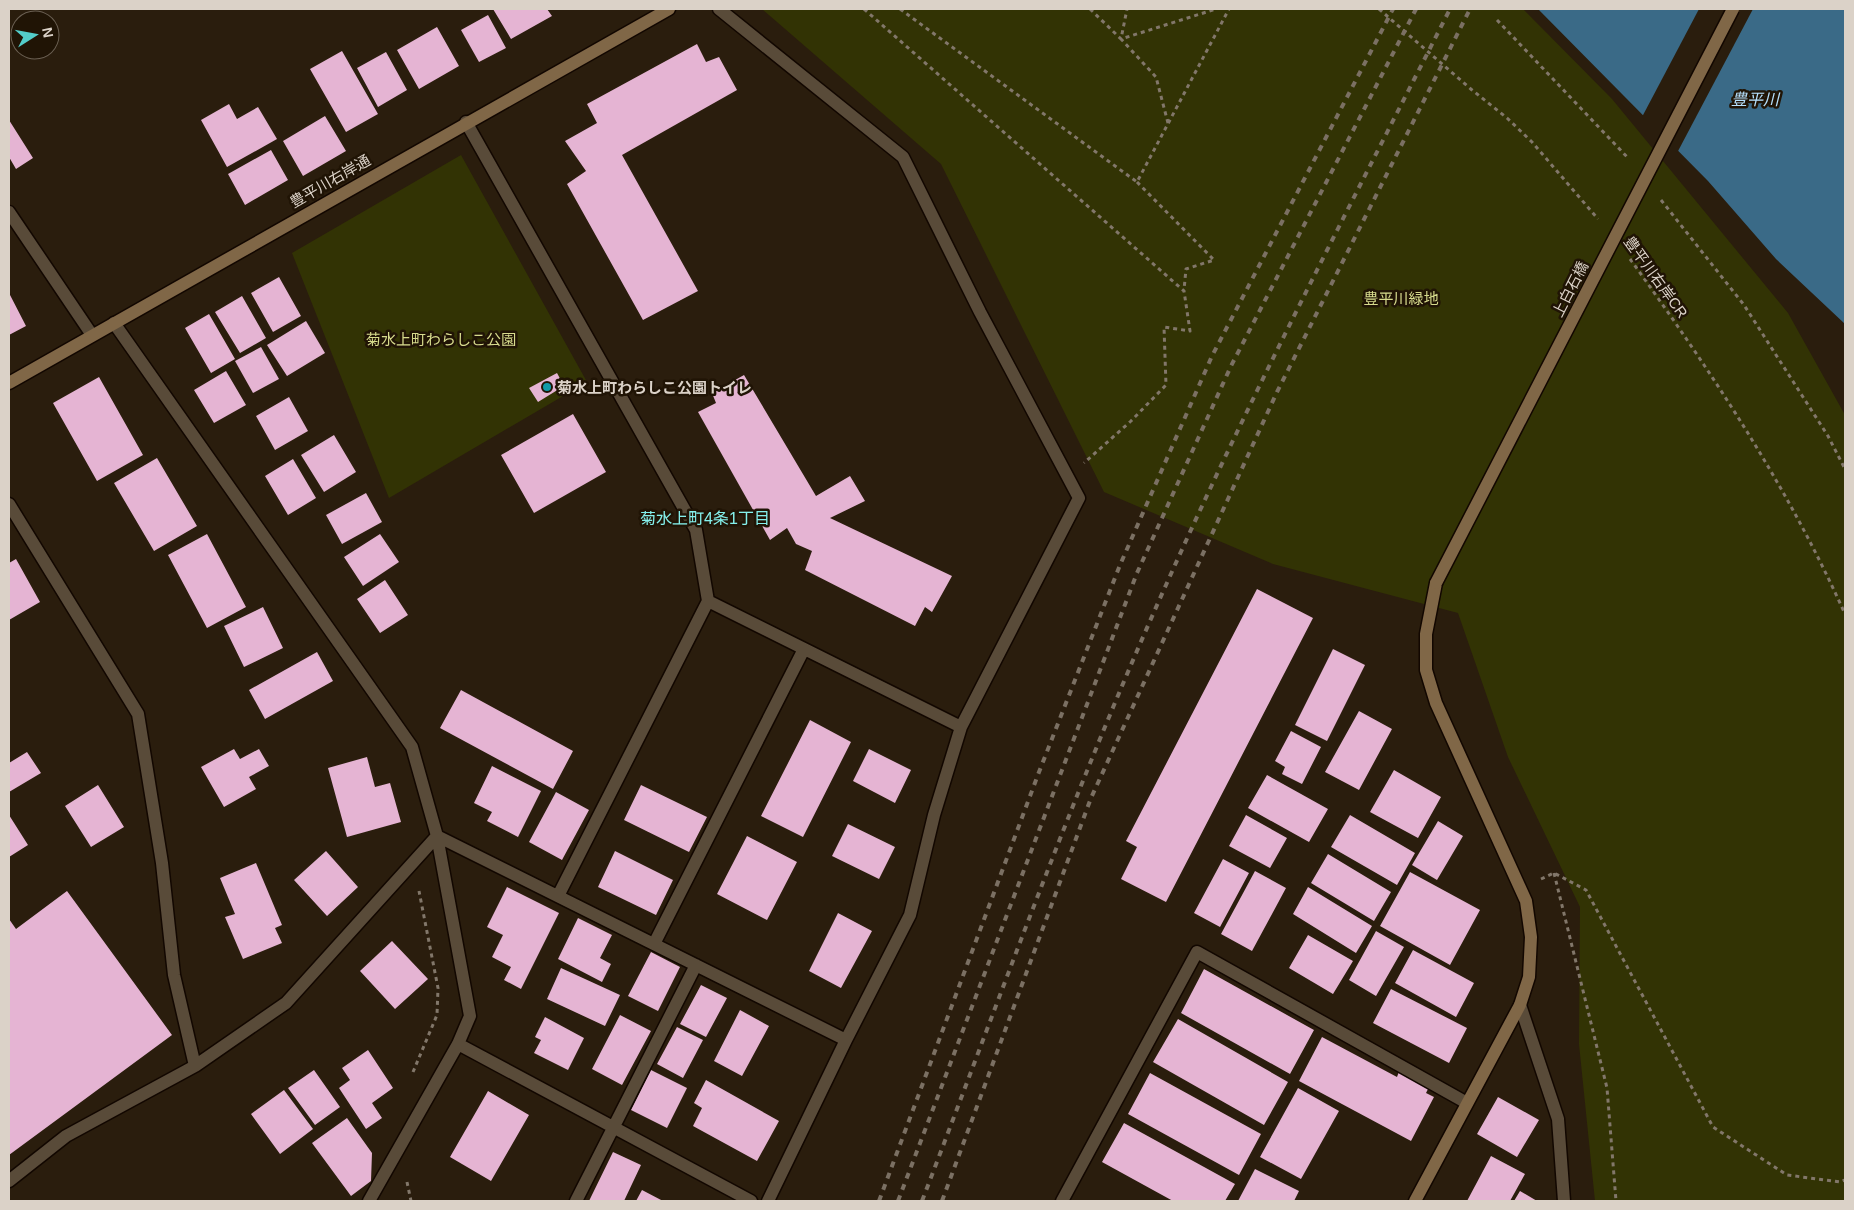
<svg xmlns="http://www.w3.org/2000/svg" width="1854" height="1210" font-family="Arial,'Noto Sans JP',sans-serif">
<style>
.green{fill:#323304}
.water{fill:#3a6a87}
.pier{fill:#2a1d0d}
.building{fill:#e5b4d3}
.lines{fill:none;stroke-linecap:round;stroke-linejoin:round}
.street-casing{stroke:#120700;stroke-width:15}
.secondary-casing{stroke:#120700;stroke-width:15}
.path{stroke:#82776a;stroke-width:3;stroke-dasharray:4 4;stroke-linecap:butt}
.street{stroke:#594b39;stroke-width:12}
.secondary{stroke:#806747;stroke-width:12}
.rail{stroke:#7b7063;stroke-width:4;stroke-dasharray:6 6;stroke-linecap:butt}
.secondary-bridge-casing{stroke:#120700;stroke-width:15;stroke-linecap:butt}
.secondary-bridge{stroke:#806747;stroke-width:12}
.culture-dot{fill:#0f9aa8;stroke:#201405;stroke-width:2}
.labels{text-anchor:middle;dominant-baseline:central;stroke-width:5;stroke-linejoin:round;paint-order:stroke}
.street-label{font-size:15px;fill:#dbd2c8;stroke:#201405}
.park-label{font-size:15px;fill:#d7db8d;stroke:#201405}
.poi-label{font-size:15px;font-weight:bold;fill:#dbd2c8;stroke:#201405;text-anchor:start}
.water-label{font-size:16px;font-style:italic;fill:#b6e1fe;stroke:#201405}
.neighbourhood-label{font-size:16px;fill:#85f0ec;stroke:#201405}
</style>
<rect width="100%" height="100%" fill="#2a1d0d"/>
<path class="green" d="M762,9h761l89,90 176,214 57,102v786h-250l-16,-157 1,-137 -72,-150 -50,-144 -185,-49 -169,-72 -163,-328z
M461,155l126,227 -198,116 -97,-245z"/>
<path class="water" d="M1538,9h307v315l-69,-65 -68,-78z"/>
<path class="pier" d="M1699,9h54l-76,144 -35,-36z"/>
<path class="building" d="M493,9h54l5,7 -41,23z
M488,15l18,33 -27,14 -18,-32z
M437,27l22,39 -40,23 -22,-39z
M697,44l9,18 13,-5 18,33 -115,65 76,136 -55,29 -76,-136 19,-13 -21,-30 32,-18 -10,-19z
M342,51l36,63 -32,18 -36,-63z
M386,52l21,38 -29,17 -21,-39z
M229,104l8,15 21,-12 19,32 -50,28 -26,-47z
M325,116l21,35 -43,25 -20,-35z
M9,120l24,38 -17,11 -7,-12z
M271,150l17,30 -43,25 -17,-31z
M279,277l22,39 -28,16 -22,-39z
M9,293l17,33 -17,9z
M242,296l24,42 -26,15 -25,-41z
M209,314l26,45 -24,14 -26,-45z
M306,321l19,32 -38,23 -20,-31z
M261,347l18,32 -26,14 -18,-32z
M226,371l20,34 -32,18 -20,-33z
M557,373l7,13 -26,16 -9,-14z
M744,375l72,121 34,-20 15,25 -35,17 122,58 -20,36 -7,-5 -10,19 -110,-56 7,-19 -16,-7 -9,-16 -17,12 -72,-128 18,-9 -4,-10z
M99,377l44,78 -46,26 -44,-78z
M289,397l19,34 -33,19 -19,-34z
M573,414l33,58 -72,41 -33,-58z
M334,435l22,37 -32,20 -23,-37z
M157,458l40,68 -43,25 -40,-68z
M293,459l23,39 -28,17 -23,-39z
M366,493l16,29 -40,22 -16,-29z
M207,534l39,73 -39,21 -39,-73z
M380,534l19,28 -36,24 -19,-29z
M16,559l24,43 -31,18v-57z
M385,580l23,35 -28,18 -23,-34z
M1257,589l56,29 -147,284 -45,-23 16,-32 -11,-6z
M263,607l20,41 -39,19 -20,-41z
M1333,649l32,16 -38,76 -32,-16z
M317,652l16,29 -68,38 -16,-29z
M461,690l112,61 -20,38 -113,-61z
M1359,711l33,18 -33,61 -34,-18z
M810,720l41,22 -48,95 -42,-21z
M1291,731l30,16 -19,37 -20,-10 3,-7 -10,-6z
M234,749l6,10 19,-10 10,17 -20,11 7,12 -32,18 -23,-40z
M869,749l42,21 -16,33 -42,-22z
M27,752l14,21 -32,19v-29z
M367,757l8,30 15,-4 11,39 -54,15 -19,-69z
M492,766l49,25 -23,46 -31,-16 5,-9 -18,-9z
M1394,770l47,27 -23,41 -48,-26z
M1267,775l61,34 -19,33 -61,-34z
M98,785l26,42 -33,20 -26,-41z
M641,785l66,32 -18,35 -65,-32z
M556,792l33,18 -27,50 -33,-18z
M9,815l19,30 -19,12z
M1246,815l41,23 -17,30 -41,-22z
M1350,815l65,38 -18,32 -66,-38z
M1438,821l25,15 -26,44 -25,-15z
M848,824l47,23 -16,32 -47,-23z
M747,836l50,26 -30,58 -50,-26z
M326,851l32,36 -31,29 -33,-36z
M615,851l58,29 -17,35 -58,-28z
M1328,854l63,38 -17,29 -63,-38z
M1223,859l26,14 -29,54 -26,-14z
M256,863l26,62 -7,3 7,15 -39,16 -18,-42 10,-3 -15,-36z
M1255,871l31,17 -34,63 -31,-17z
M1410,872l70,38 -30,55 -70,-39z
M507,887l52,26 -38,76 -17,-9 7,-13 -19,-10 11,-22 -16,-8z
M1308,887l64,39 -16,27 -63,-39z
M67,891l105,144 -163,120v-236l7,10z
M838,913l34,18 -31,57 -32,-17z
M578,918l34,17 -12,23 11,6 -9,18 -44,-23z
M1376,931l28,16 -28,49 -27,-16z
M1308,935l45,26 -20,33 -44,-26z
M392,941l36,38 -33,30 -35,-38z
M1413,950l61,33 -18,34 -61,-34z
M651,952l29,15 -22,44 -30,-15z
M561,968l59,27 -15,31 -58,-27z
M1204,969l110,61 -24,44 -109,-61z
M701,985l26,13 -21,39 -26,-13z
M1391,989l76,39 -18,35 -76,-40z
M740,1010l29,16 -27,50 -28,-15z
M620,1015l31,16 -29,54 -30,-16z
M545,1017l39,21 -16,32 -34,-17 7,-13 -6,-3z
M1178,1019l110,63 -24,43 -111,-63z
M677,1027l26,13 -20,38 -26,-14z
M1322,1037l75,40 3,-8 30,16 -4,8 8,4 -23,44 -112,-60z
M368,1050l25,38 -21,15 10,15 -16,11 -27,-41 11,-8 -8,-12z
M314,1070l26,37 -25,18 -27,-37z
M651,1070l36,18 -20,40 -36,-18z
M1150,1073l111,61 -22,41 -111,-61z
M706,1080l73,41 -22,40 -64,-35 9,-18 -8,-5z
M1298,1088l41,23 -38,68 -41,-22z
M284,1090l29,39 -33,25 -29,-40z
M488,1091l41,24 -38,66 -41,-24z
M1498,1097l41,23 -22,37 -40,-23z
M347,1118l25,35 -1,28 -20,15 -39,-53z
M1124,1123l111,61 -10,17h-52l-71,-39z
M613,1152l28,13 -17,36h-35z
M1491,1156l34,18 -15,27h-43z
M1255,1169l44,22 -5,10h-56z
M642,1190l21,11h-27z
M1520,1191l17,10h-23z"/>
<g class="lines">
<g class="street-casing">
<path id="street" d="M719,9l184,148 77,155 99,186 -118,229 -27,88 -24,100 -64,125 -78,161
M466,122l230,408 12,71 -150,295
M9,212l83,123
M114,323l298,424 25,89 33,180 -12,28 -89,157
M9,504l129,210 24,149 12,112 21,91
M708,601l253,126
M437,836l409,204
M654,944l150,-295
M1520,1005l38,114 6,82
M458,1044l293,157
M9,1181l57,-45 129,-70 91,-63 151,-167
M576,1201l120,-236
M1062,1201l135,-249 270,151"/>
</g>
<g class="secondary-casing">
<path id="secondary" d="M9,383l660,-374
M1415,1201l105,-196 9,-28 2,-40 -5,-36 -90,-198 -10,-33v-36l10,-51"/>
</g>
<path class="path" d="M864,9l320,282 6,40 -26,-4 2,58 -35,36 -47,42
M900,9l237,173 92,-173
M1090,9l31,30 6,-30
M1379,9l93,81 35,28 25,24 66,77
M1497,20l132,139
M1168,123l-12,-46 -35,-38 95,-30
M1137,182l77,78 -28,9 -2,21
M1661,200l83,105 84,131 17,33
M1630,259c81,112 158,228 215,355
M1554,873l53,215 9,113
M1541,879l13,-6 32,17 127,237 74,48 53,7 5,-2
M413,1072l24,-57 1,-27 -19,-97
M407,1182l4,19"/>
<use href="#street" class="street"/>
<use href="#secondary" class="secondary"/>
<path class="rail" d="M879,1201l160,-429 81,-207 92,-209 181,-347
M898,1201l239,-628 94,-207 185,-357
M922,1201c79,-206 153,-414 244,-616 87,-195 187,-385 284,-576
M942,1201l149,-403 186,-406 193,-383"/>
<g class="secondary-bridge-casing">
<path id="secondary-bridge" d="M1436,583l297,-574"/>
</g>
<use href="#secondary-bridge" class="secondary-bridge"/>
</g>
<circle class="culture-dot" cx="547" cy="387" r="5"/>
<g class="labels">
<g class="street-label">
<text transform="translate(330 181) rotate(-30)">豊平川右岸通</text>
<text transform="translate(1656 277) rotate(54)">豊平川右岸CR</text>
<text transform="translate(1570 289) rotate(-63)">上白石橋</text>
</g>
<g class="park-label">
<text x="1401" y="298">豊平川緑地</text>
<text x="441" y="339">菊水上町わらしこ公園</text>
</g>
<g class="poi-label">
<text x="557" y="387">菊水上町わらしこ公園トイレ</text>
</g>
<g class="water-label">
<text x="1755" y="99">豊平川</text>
</g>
<g class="neighbourhood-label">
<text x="705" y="518">菊水上町4条1丁目</text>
</g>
</g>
<rect width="1854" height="1210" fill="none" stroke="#dbd2c8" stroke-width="20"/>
<g transform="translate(35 35) rotate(79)"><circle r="24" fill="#201405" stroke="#6b6053"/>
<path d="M0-4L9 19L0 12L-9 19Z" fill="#53cdca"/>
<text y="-8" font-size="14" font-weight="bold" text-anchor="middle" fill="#dbd2c8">N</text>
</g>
</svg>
